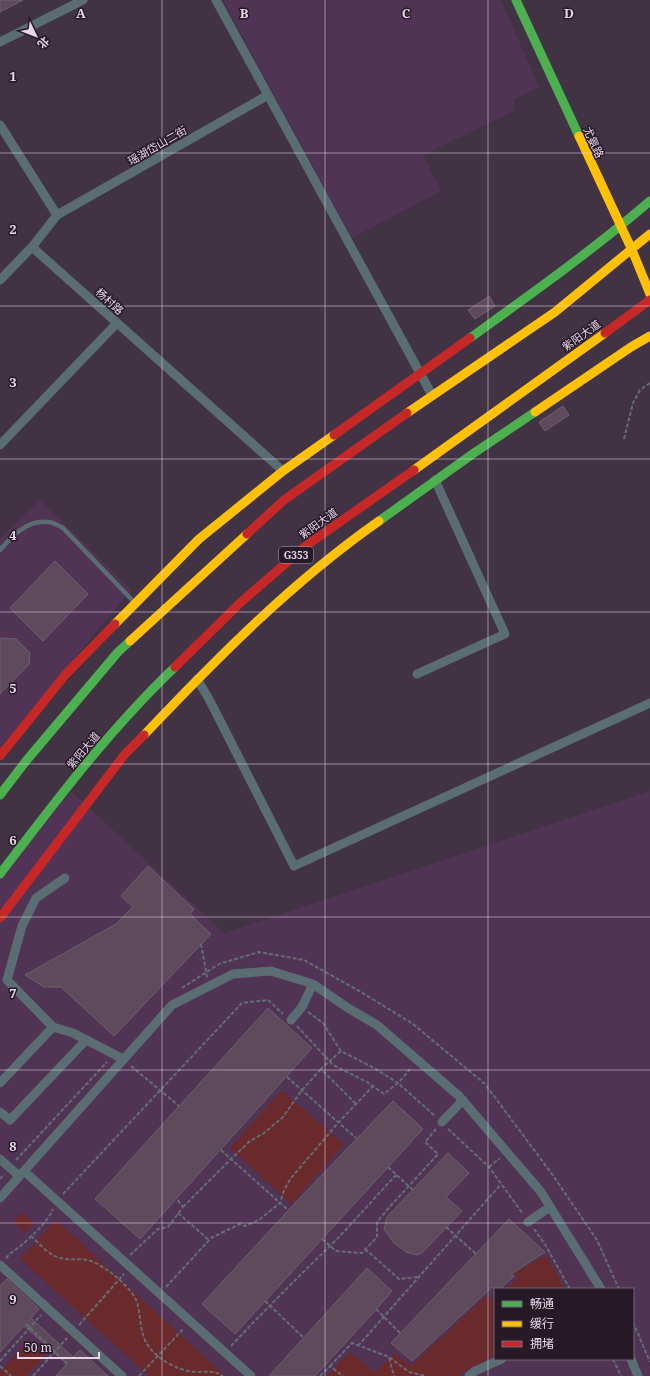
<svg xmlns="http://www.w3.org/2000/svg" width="650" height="1376" font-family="'Noto Serif','Noto Sans SC',serif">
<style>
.built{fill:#513455;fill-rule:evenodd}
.green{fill:#6a292b}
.building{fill:#5f4a5b;stroke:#6e606c}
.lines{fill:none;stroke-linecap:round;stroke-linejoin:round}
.path{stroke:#636e74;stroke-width:2;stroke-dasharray:4 2;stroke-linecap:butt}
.lane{stroke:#5a6d73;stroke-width:4.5}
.street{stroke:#5a6d73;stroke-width:9}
.fast{stroke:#4caf50;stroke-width:9}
.slow{stroke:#ffc107;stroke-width:9}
.jam{stroke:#c62828;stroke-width:9}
.path-bridge{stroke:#636e74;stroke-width:2;stroke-dasharray:4 2;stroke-linecap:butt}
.grid{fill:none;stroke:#e7d6e8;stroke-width:1;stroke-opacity:0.55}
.labels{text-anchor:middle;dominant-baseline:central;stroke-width:3;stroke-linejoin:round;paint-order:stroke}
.shield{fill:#261a27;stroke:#ad9eae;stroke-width:1}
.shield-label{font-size:10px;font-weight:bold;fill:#e7d6e8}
.street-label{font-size:11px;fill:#e7d6e8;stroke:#261a27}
.grid-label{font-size:13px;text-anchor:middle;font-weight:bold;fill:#e7d6e8;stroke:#261a27;stroke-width:3;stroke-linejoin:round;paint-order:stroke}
</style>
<rect width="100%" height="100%" fill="#413343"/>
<path class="built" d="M223,0h278l38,87 -25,13v11l-91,44 18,36 -89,47z
M40,499l91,91 -131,158v-209z
M71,791l153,142 426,-142v585h-650v-498zM495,1289h138v70h-138z"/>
<path class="green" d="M282,1090l62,55 -53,59 -61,-56z
M22,1212l12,10 -9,11 -12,-11z
M56,1220l169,156h-76l-129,-117z
M546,1255l19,34h-60l13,-11 -4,-4z
M487,1295l5,5 3,-2v57l-38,21h-131l24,-24 25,21 19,-20 17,13z
M29,1341l16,15 -19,20h-26v-4z"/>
<path class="building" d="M0,0h23l-23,12z
M489,296l6,10 -20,13 -7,-9z
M563,406l6,9 -24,16 -6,-9z
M55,561l33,33 -45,47 -33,-33z
M0,638l16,1 14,14 -1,11 -29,30z
M148,866l46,43 -4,5 21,20 -97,102 -53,-49h-17l-19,-12 91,-51 17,-17 -12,-11z
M268,1008l44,40 -172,191 -45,-40z
M393,1101l30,28 -188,205 -33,-30 95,-103z
M448,1153l21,20 -23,24 16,14 -40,42 -5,2 -11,-3 -12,-9 -10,-14 3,-12z
M509,1219l36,33 -34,22 3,2 -14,13h-5v1l-3,-3 -80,74 -21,-18z
M367,1268l25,23 -19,22 -58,63h-46z
M7,1279l32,30 -8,9 42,39 7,-7 28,26h-52l11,-12 -43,-38 -24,26v-66z"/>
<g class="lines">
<path class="path" d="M624,439l9,-36 7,-13 10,-7
M201,944l6,33
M182,988l37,-24 40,-12 45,8 57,32 52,32 72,60 67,90 45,66 22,49
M308,1012l15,11 18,28 33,17 24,15 14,-16
M297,1026l36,39 34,17 17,12 14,-11 37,33
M341,1051l-20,18 35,35
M131,1066l48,40
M287,1077l69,61
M448,1129l41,38 34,47
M221,1150l67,60
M16,1160l91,-98
M388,1167l25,23
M489,1167l11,-9
M0,1179l4,-5
M63,1194l179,-191 26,-3 15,14
M183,1207l48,-48 19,-18 14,-8 19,-16 19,-27 19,-21
M178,1213l31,27
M534,1229l12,17 24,43
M31,1236c8,7 17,18 26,21 11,4 20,1 30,3 9,2 15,7 22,11 10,8 27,22 29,35 3,14 2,29 11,41 11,14 30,24 47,25 10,0 18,-2 27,4
M322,1239l14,12 26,2 15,-16v-15l9,-11 52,-57 -13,-12 11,-13
M365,1249l34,30 19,-2
M130,1255l28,-26 10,-2 15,-20 -6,-8
M6,1258c5,-6 13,-10 19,-16 10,-9 23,-21 28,-33
M166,1287l45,-49 29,-14 5,2 14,-6 21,-17 4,-13 7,-12 47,-55 35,-37
M265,1301l39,37
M633,1322l17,40
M79,1325l45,-51
M231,1346c32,-34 65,-67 99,-100 23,-23 44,-48 66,-71
M358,1346l143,-162
M389,1358l5,18
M613,1359l8,17
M0,1361l41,-46
M0,1366l11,10
M330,1366l22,-23 37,14 20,15 17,4
M33,1376l34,-38
M139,1376l45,-48
M320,1376l10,-10 13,10"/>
<path class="lane" d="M0,550c13,-15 27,-30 48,-28 5,0 11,4 15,6l71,74"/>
<path class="street" d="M216,0l216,395
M0,42l83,-42
M0,125l57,90 -25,32 251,224
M57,215l211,-120
M0,280l32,-33
M0,445l117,-122
M417,674l88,-40 -70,-154
M197,679l12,20 85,167 356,-163
M65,878l-29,20 -14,28 -15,54 46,47 20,6 50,26
M291,1020l11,-13 11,-23
M0,1083l53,-56
M0,1112l10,8 76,-80
M442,1122l21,-22
M0,1159l19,17
M24,1171l227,205
M0,1198l172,-193 61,-31 38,-3 42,13 35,24 29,17 82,71 82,96 60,97
M528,1222l22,-15
M0,1265l122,111
M631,1359l7,17
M469,1376l6,-5 27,-12"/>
<path class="fast" d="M516,0l63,136
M470,338c61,-44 123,-88 180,-137
M379,521l95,-68 61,-41
M0,795l26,-34 92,-109 12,-11
M0,874c55,-72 109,-144 175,-207"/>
<path class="slow" d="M579,136l53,114 18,44
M535,412l96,-65 19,-11
M407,413l148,-101 95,-78
M414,470l191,-137
M115,624l84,-85 84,-68 51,-36
M130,641l117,-107
M144,735c73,-77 148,-153 235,-214"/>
<path class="jam" d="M605,333l45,-33
M334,435l136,-97
M247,534l37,-34 123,-87
M175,667l66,-65 66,-57 107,-75
M0,756l66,-82 49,-50
M0,918l125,-164 19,-19"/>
<path class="path-bridge" d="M446,1227l30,27
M376,1309l24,24
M26,1324l41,40"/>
</g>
<path class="grid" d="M162,0v1376M325,0v1376M488,0v1376M0,153h650M0,306h650M0,459h650M0,612h650M0,764h650M0,917h650M0,1070h650M0,1223h650"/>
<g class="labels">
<rect class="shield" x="279" y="547" width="34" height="16" rx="3"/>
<g class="shield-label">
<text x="296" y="555">G353</text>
</g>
<g class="street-label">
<text transform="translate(594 142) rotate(65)">尤氨路</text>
<text transform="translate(157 145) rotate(-30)">瑶湖岱山二街</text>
<text transform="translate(110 301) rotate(42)">杨村路</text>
<text transform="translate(581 335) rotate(-36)">紫阳大道</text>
<text transform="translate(318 523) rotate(-36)">紫阳大道</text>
<text transform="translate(83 750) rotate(-50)">紫阳大道</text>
</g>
</g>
<g class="grid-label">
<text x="81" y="18">A</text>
<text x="244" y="18">B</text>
<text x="406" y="18">C</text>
<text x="569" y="18">D</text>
<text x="13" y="81">1</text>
<text x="13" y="234">2</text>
<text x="13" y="387">3</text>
<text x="13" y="540">4</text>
<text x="13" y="693">5</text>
<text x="13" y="845">6</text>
<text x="13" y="998">7</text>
<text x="13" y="1151">8</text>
<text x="13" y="1304">9</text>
</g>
<rect x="494" y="1288" width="140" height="72" fill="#261a27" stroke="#736574"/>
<rect x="502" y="1301" width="20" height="6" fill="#4caf50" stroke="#736574"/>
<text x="530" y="1308" font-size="12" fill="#e7d6e8">畅通</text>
<rect x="502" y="1321" width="20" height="6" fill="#ffc107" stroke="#736574"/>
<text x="530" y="1328" font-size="12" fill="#e7d6e8">缓行</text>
<rect x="502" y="1341" width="20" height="6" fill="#c62828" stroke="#736574"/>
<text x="530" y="1348" font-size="12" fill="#e7d6e8">拥堵</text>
<g transform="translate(36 36) rotate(133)" stroke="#261a27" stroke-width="3" paint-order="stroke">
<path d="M0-3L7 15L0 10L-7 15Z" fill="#e7d6e8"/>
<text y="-6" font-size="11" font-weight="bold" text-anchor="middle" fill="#e7d6e8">北</text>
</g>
<path d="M18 1352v6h81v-6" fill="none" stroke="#e7d6e8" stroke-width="2"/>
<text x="24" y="1352" font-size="12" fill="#e7d6e8" stroke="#261a27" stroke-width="3" paint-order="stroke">50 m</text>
</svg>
